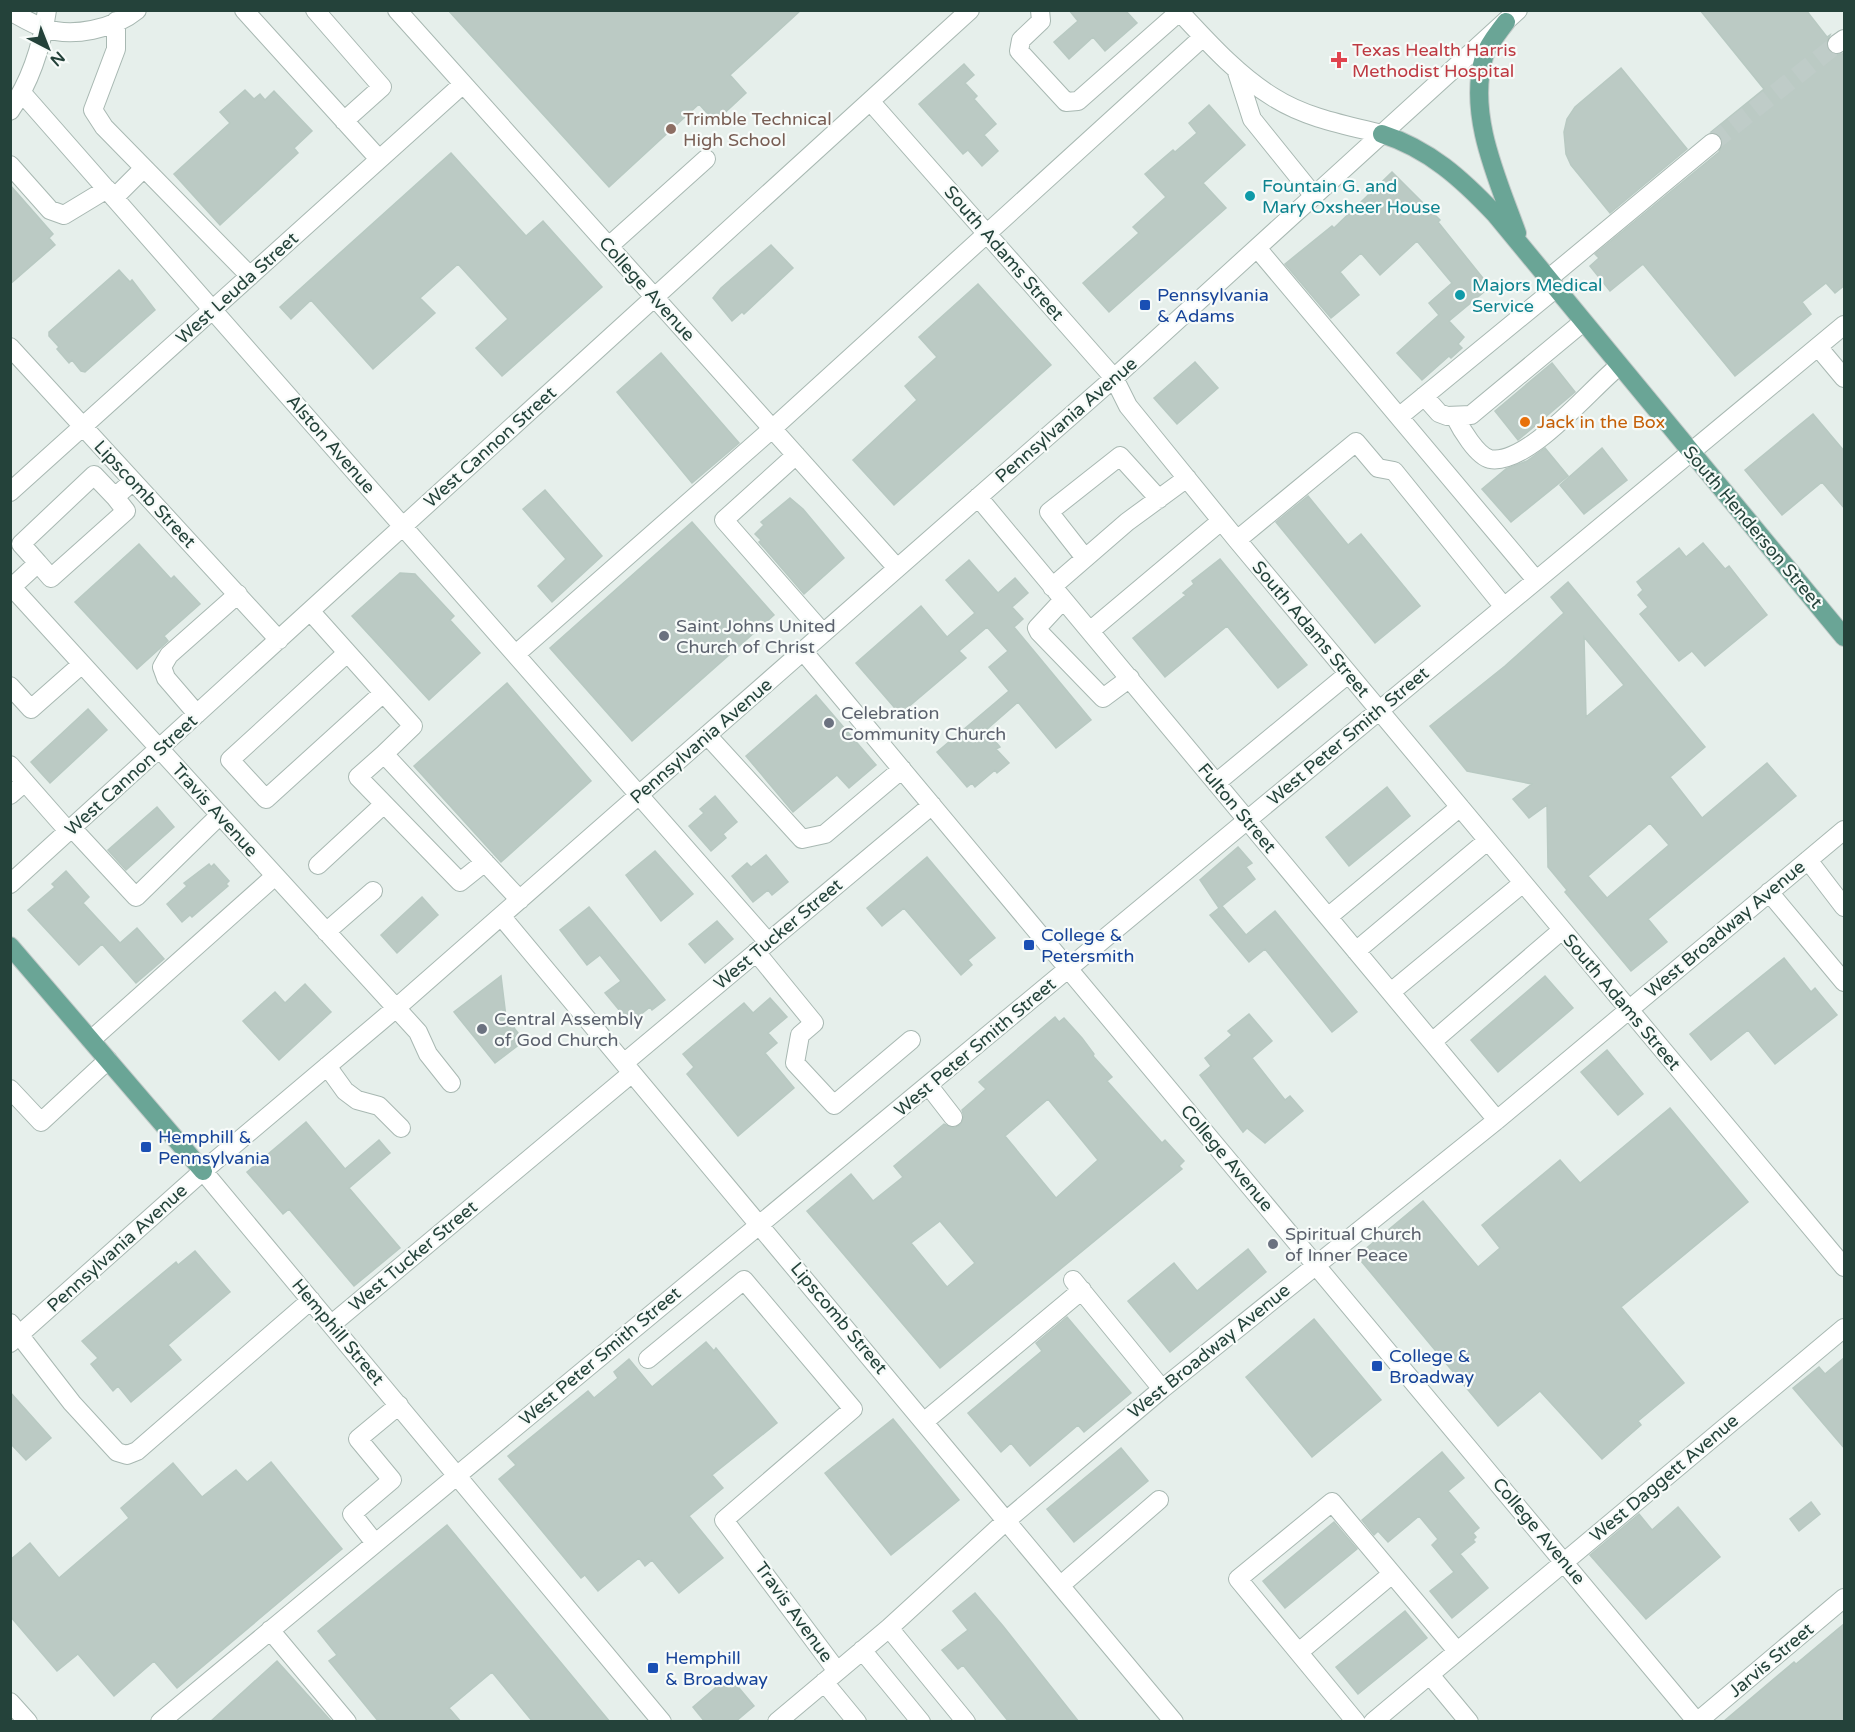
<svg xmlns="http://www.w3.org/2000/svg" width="1855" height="1732" font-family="'Varela Round',sans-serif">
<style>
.building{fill:#bbcac4;stroke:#b8c9c2;stroke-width:1.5;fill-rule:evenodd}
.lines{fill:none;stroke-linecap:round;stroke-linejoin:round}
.minor-tunnel{stroke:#bfccc8;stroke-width:18;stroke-dasharray:18 9;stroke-linecap:butt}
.minor-casing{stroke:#a8b8b2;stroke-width:20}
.major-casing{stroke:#c2cac8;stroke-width:20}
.minor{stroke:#fff;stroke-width:18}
.major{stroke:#6aa596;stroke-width:18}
.health-dot{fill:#e0444e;stroke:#f7fbf9;stroke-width:2}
.education-dot{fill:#8d6e63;stroke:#f7fbf9;stroke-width:2}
.culture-dot{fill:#0f9aa8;stroke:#f7fbf9;stroke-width:2}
.transit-dot{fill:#1a4fb4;stroke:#f7fbf9;stroke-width:2}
.food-dot{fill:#e8710a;stroke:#f7fbf9;stroke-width:2}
.worship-dot{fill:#6b7280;stroke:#f7fbf9;stroke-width:2}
.labels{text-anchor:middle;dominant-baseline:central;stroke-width:4.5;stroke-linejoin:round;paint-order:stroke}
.health-label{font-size:18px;fill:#be3a42;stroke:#f7fbf9;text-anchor:start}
.education-label{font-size:18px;fill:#785e54;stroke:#f7fbf9;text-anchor:start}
.culture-label{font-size:18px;fill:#0d838f;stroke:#f7fbf9;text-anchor:start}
.street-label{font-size:18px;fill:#24423a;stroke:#f7fbf9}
.transit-label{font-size:18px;fill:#164399;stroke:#f7fbf9;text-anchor:start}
.food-label{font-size:18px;fill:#c56008;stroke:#f7fbf9;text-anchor:start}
.worship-label{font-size:18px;fill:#5b616d;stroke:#f7fbf9;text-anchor:start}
</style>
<rect width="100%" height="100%" fill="#e6efeb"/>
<path class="building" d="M448,10h353l-71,65 16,18 -31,29 -16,-18 -90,83z
M1069,10h56l12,13 -32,28 -12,-14 -24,22 -15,-17 24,-21z
M1700,10h106l21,27 3,-2 -4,10 2,6 10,4 7,-2v232l-10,8 -9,-10 -24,19 9,12 -76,62 -92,-112 -33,27 -20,-25 9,-8 -4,-4 124,-102 4,-11 -7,-8 -5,-1 53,-43z
M964,64l10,11 -9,8 12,13 -3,3 22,25 -12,11 14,16 -16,15 -14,-16 -5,4 -44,-50z
M1621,68l66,81 -77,64 -39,-48 -5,-11 -2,-22 3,-13 8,-12z
M245,90l9,9 6,-5 5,6 9,-9 38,40 -18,17 4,5 -78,72 -46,-51 56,-51 -10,-11z
M1209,105l36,40 -42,38 23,25 -117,104 -26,-29 56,-50 -6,-6 33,-30 -21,-23 28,-24 2,2 22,-19 -8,-10z
M451,153l75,83 17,-15 59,66 -100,89 -26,-28 32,-29 -50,-55 -38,34 15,15 -62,56 -62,-69 -20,19 -11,-12z
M1392,172l48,48 -2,2 52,65 -41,34 15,16 -6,7 4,4 -11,10 -2,-2 -27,24 -25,-27 42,-38 -10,-12 23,-20 -35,-42 -37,34 -19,-22 -21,19 19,23 -28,23 -46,-54 47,-38 2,2z
M10,185l43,49 -4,4 6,7 -45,39z
M771,245l22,23 -49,46 -2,-2 -10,9 -19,-23 8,-10z
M119,270l11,12 2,-2 23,30 -70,62 -4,-1 -9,-11 -3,3 -12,-14 2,-2 -10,-11v-4z
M978,284l73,81 -157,140 -41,-45 64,-60 -12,-14 32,-29 -18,-20z
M661,353l78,90 -47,40 -75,-91z
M1195,362l23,26 -41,36 -23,-26z
M1552,363l23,29 -57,48 -23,-29z
M1813,414l32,38v57l-23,-27 -40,33 -37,-45z
M1545,448l23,28 -57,46 -29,-33 24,-20 21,-8z
M1602,448l25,32 -43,34 -24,-29z
M545,490l57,66 -50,46 -14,-16 28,-27 -43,-50z
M1308,496l40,49 13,-11 59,72 -45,37 -99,-121z
M790,498l13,11 41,49 -40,36 -45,-52 2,-2 -6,-6 9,-9 -3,-3z
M692,522l82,93 -142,126 -82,-93z
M1703,543l22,26 4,-3 38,49 -62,51 -13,-15 -13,10 -39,-47 8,-7 -10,-12 5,-5 -6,-8 42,-34 7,9z
M139,544l32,35 3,-3 26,28 -36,32 4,5 -31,28 -62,-67z
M1220,559l87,106 -29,23 -51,-62 -62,51 -32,-39 53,-43 -3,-2 11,-9 -2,-3z
M969,560l29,33 17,-15 13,15 -16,14 11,12 -9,8 77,93 -35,28 -38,-46 -32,28 14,17 -4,2 13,14 -12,10 -2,-3 -20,17 -3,-4 -5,4 -30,-35 72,-61 -20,-24 19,-16 -21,-24 -28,24 7,7 -66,56 -44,-51 65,-57 26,31 28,-24 -29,-33z
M400,573l15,1 39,42 -4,4 30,33 -51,47 -77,-84z
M1568,582l137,165 -35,30 32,41 65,-55 29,33 -148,123 19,23 -36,29 -66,-79 2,-2 -19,-23 -1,-62 -18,13 -16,-19 19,-15 -65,-13 -37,-45 75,-60 59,-53 -13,-16zM1584,637l40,48 -38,32zM1650,823l19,22 -62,53 -19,-22z
M507,683l84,98 -90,81 -87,-96z
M816,695l60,70 -27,23 -12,-13 -44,37 -47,-56z
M88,709l19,21 -57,53 -19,-21z
M1387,787l23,29 -61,50 -23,-29z
M715,796l22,26 -14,12 3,4 -15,13 -22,-25 15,-13 -4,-4z
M157,807l17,20 -48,43 -18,-20z
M1238,847l14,16 -6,4 9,12 -33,27 24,29 29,-24 82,101 -25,20 -67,-83 -16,13 -39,-47 9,-7 -19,-28z
M655,851l38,43 -32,27 -35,-46z
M766,855l22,27 -16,13 -4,-5 -15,12 -21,-26 15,-13 4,4z
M927,857l68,81 -27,22 4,5 -11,10 -57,-67 -22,18 -15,-18z
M209,864l2,3 3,-3 15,17 -3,3 2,2 -36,31 -2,-2 -8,7 -15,-18 20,-18 -3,-3z
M66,871l23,26 -6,6 37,40 17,-15 27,31 -28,24 -34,-39 -23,21 -51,-55 27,-23 -3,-3z
M422,897l16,18 -41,38 -16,-18z
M589,907l76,93 -13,10 -2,-3 -20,16 -25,-30 16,-12 -21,-26 -13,10 -27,-35z
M717,921l16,18 -28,24 -16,-19z
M1784,958l27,34 4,-4 22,27 -62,49 -27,-34 -37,30 -21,-26z
M501,976l5,41 12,16 -4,5 6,6 -25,19 -41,-51z
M1545,976l28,32 -75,64 -27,-32z
M305,984l26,28 -52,48 -36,-39 32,-29 10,11z
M770,998l17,19 -19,16 9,10 -12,10 29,35 -56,48 -51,-62 7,-7 -11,-13 61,-51 9,10z
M1249,1014l23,27 -20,17 33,42 5,-4 13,15 -38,32 -18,-15 -4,4 -43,-57 11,-9 -6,-8 27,-23 -4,-4z
M1055,1017l4,5 5,-4 18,20 12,16 -1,2 19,21 -5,4 55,62 3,-3 19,21 -5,5 3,3 -242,199 -133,-157 44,-37 22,27 30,-24 -9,-11 50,-42 10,4 6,-3 4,-9 -2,-6 24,-21 -7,-7zM1048,1099l50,61 -42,38 -51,-62zM940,1221l35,42 -28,24 -36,-44z
M1607,1050l36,44 -25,21 -37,-43z
M1670,1108l78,94 -127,105 63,76 -46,38 3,4 -39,34 -62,-68 -42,35 -141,-170 66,-55 55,66 22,-19 -18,-23 78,-65 20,23z
M306,1122l39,47 34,-29 11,13 -41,35 51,60 -46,38 -65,-77 -6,5 -36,-42z
M1248,1249l18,23 -96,80 -42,-51 46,-38 23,28z
M195,1251l35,41 -62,53 13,15 -50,42 -13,-16 -5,5 -22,-27 7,-6 -16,-17 94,-79 2,3z
M1067,1317l64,76 -47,39 -6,-7 -48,41 -19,-23 -10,9 -33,-39 74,-62 -6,-8z
M1314,1319l67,81 -69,57 -66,-80z
M706,1342l8,9 2,-3 61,75 -65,52 11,13 -34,28 34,42 -44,35 -27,-33 -7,6 -6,-8 -41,33 -13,-16 -4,3 -82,-99 17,-14 -8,-9 80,-65 6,7 24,-20 -4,-6 15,-13 23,28z
M1845,1357v92l-52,-61 26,-21 6,7z
M10,1392l41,46 -25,22 -16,-17z
M893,1419l66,81 -68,55 -66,-82z
M1121,1448l27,33 -74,61 -27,-33z
M1442,1452l22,26 -16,13 31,37 -6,5 3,4 -3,3 2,2 -15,12 28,34 -36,30 -22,-27 24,-19 -22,-27 6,-6 -19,-23 -31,26 -10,-11 -4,4 -12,-15z
M271,1462l71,87 -165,139 -23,-27 -40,35 -36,-42 -21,17 -47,-55v-56l20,-17 29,35 70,-60 -8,-10 52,-45 29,34 34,-27 11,12z
M1811,1502l9,12 -21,17 -9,-12z
M1678,1507l42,50 -74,62 -56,-64 49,-41 13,16z
M1334,1522l23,27 -72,59 -22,-27z
M447,1525l120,145 43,52h-77l-41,-50 -43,36 12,14h-82l-50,-61 8,-6 -19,-24z
M975,1593l28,33 76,96h-70l-46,-57 -5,4 -16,-19 26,-20 -15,-19z
M1405,1611l22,27 -69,56 -22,-27z
M1845,1623v99h-122l71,-60 2,2z
M277,1661l55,61h-122z
M729,1676l25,30 -19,16h-30l-12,-15z"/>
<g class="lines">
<path class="minor-tunnel" d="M1712,143l125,-99"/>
<g class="minor-casing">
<path id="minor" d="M244,10l135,149
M315,10l67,77 -38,34
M397,10l500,558
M1040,10l1,11 -20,19 -2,11 47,51 12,-1 101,-89
M1178,10c29,31 59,65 95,87 33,21 72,28 109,37
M10,11c11,6 22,13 34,17 28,10 70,1 93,-18
M116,21v28l-23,61 11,17 146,149
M1837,44l7,-5
M1236,69l16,50 62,77
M22,93l746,849
M870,101l244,277 14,28 109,134 607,727
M10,111c20,-29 32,-66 37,-101
M10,165l40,45 14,5 43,-26
M114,198l30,-30
M609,246l97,-87
M1257,248l279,332
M1548,279l164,-136
M10,347l269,293
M1818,347l26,31
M1424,396l15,17 8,3 24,-1 112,-93
M1400,416l156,-128
M1455,417c6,12 22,39 35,42 38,7 102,-72 129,-93
M796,455l-72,65 99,113
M10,492l453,-408
M978,497l519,623
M1237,540l119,-98 22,26 16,3 110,136
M1085,558l-36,-46 71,-56 39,43
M38,563l-17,-19 73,-69 21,22
M10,585l408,447 10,22 23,29
M12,587l26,-24 13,15 75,-67 -11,-14 18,-16
M1052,587l75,-65 60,-44
M1063,600l-26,28 2,4 64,66 27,-20
M311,612l102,114 -29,28 136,146
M1090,631l131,-110
M803,651l894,1071
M347,653l-117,107 36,39 117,-106
M516,654l256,-225 431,-392
M10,686l21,23 51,-45
M197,714l-31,-36 -4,-11 7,-12 69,-61
M707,735l95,104 23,-5 77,-65
M384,754l-26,23 102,105 25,-20
M10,765l59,67
M1216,783l132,-109
M10,795l15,-13
M72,828l64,69 84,-82
M1808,860l36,47
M318,865l65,-60
M10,884l960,-874
M1769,892l75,90
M501,916l673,806
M1328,917l132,-110
M326,932l47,-41
M1356,951l131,-110
M756,952l58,71 -14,12 -5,28 39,42 77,-65
M1391,992l132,-109
M91,1040l184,-164
M1432,1042l130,-112
M624,1063l308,-258
M327,1066l18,25 12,9 22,6 22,22
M929,1086l24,31
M10,1089l31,33 67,-62
M203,1171l459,551
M1073,1280l89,109
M10,1323l62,80 45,49 10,3 10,-4 174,-151
M332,1324l300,-251
M10,1343l193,-172 192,-162 719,-631 404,-368
M648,1359l96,-79 109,129 -129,111 113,151
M925,1421l157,-131
M375,1543l-23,-29 40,-34 -34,-41 41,-34
M1061,1585l98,-85
M889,1628l77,94
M270,1630l77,92
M862,1650l59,72
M1299,1652l93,-78
M1430,1675l39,47
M824,1682l33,40
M10,1702l18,20
M160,1722l1684,-1397
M777,1722l112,-94 118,-108 155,-131 335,-269 347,-290
M1356,1722l-118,-143 94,-77 125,149
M1373,1722l471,-394
M1697,1722l147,-124"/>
</g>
<g class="major-casing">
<path id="major" d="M1506,22c-8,11 -18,22 -22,35 -17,58 14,123 33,176
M1382,134c47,15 80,45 113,80l349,423
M10,946l193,225"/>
</g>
<use href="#minor" class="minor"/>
<use href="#major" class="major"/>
</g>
<path class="health-dot" d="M1336 51h6v6h6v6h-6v6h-6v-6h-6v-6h6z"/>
<circle class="education-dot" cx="671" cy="129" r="6"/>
<g class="culture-dot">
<circle cx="1250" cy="196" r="6"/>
<circle cx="1460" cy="295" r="6"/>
</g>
<g class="transit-dot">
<rect x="1139" y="299" width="12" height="12" rx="3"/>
<rect x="1023" y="939" width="12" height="12" rx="3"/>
<rect x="140" y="1141" width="12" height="12" rx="3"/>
<rect x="1371" y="1360" width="12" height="12" rx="3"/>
<rect x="647" y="1662" width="12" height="12" rx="3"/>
</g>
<circle class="food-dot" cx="1525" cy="422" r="6"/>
<g class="worship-dot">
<circle cx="664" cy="636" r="6"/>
<circle cx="829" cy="723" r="6"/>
<circle cx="482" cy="1029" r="6"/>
<circle cx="1273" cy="1244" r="6"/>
</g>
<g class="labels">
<g class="health-label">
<text x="1352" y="50">Texas Health Harris<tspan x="1352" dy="21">Methodist Hospital</tspan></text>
</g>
<g class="education-label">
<text x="683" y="119">Trimble Technical<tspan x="683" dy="21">High School</tspan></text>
</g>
<g class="culture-label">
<text x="1262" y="186">Fountain G. and<tspan x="1262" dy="21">Mary Oxsheer House</tspan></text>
<text x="1472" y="285">Majors Medical<tspan x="1472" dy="21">Service</tspan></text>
</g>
<g class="street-label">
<text transform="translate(1004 253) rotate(49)">South Adams Street</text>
<text transform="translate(237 288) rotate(-42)">West Leuda Street</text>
<text transform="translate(647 289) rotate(48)">College Avenue</text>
<text transform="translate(1066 420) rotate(-41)">Pennsylvania Avenue</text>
<text transform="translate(331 444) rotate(49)">Alston Avenue</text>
<text transform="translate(490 447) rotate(-42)">West Cannon Street</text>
<text transform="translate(145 494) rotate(47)">Lipscomb Street</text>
<text transform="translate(1753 527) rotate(50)">South Henderson Street</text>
<text transform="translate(1311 629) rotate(50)">South Adams Street</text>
<text transform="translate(1348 736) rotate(-40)">West Peter Smith Street</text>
<text transform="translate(701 741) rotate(-41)">Pennsylvania Avenue</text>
<text transform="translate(131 775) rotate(-42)">West Cannon Street</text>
<text transform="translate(1237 808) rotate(50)">Fulton Street</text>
<text transform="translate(215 810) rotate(48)">Travis Avenue</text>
<text transform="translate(1725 929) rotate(-40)">West Broadway Avenue</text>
<text transform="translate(778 934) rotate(-40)">West Tucker Street</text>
<text transform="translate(1622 1002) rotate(50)">South Adams Street</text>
<text transform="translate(975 1047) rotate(-40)">West Peter Smith Street</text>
<text transform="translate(1227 1158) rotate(50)">College Avenue</text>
<text transform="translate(117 1248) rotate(-42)">Pennsylvania Avenue</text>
<text transform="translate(413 1256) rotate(-40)">West Tucker Street</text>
<text transform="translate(839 1318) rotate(50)">Lipscomb Street</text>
<text transform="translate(338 1332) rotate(50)">Hemphill Street</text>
<text transform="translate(1209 1351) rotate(-39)">West Broadway Avenue</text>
<text transform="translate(600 1356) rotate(-40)">West Peter Smith Street</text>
<text transform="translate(1664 1478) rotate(-40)">West Daggett Avenue</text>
<text transform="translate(1539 1531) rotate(50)">College Avenue</text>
<text transform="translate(794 1612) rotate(54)">Travis Avenue</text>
<text transform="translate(1771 1660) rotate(-40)">Jarvis Street</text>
</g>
<g class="transit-label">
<text x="1157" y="295">Pennsylvania<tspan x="1157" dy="21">&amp; Adams</tspan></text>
<text x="1041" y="935">College &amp;<tspan x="1041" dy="21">Petersmith</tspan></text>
<text x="158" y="1137">Hemphill &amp;<tspan x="158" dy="21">Pennsylvania</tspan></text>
<text x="1389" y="1356">College &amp;<tspan x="1389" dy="21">Broadway</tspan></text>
<text x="665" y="1658">Hemphill<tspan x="665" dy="21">&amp; Broadway</tspan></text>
</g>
<g class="food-label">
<text x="1537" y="422">Jack in the Box</text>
</g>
<g class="worship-label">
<text x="676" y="626">Saint Johns United<tspan x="676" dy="21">Church of Christ</tspan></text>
<text x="841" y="713">Celebration<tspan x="841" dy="21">Community Church</tspan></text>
<text x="494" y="1019">Central Assembly<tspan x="494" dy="21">of God Church</tspan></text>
<text x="1285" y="1234">Spiritual Church<tspan x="1285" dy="21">of Inner Peace</tspan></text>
</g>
</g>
<rect width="1855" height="1732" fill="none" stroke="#24423a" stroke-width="24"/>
<g transform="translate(48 48) rotate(138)" stroke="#f7fbf9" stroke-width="4.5" paint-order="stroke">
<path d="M0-4.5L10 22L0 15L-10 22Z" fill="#24423a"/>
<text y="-9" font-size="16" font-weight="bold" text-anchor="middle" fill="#24423a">N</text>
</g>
</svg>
